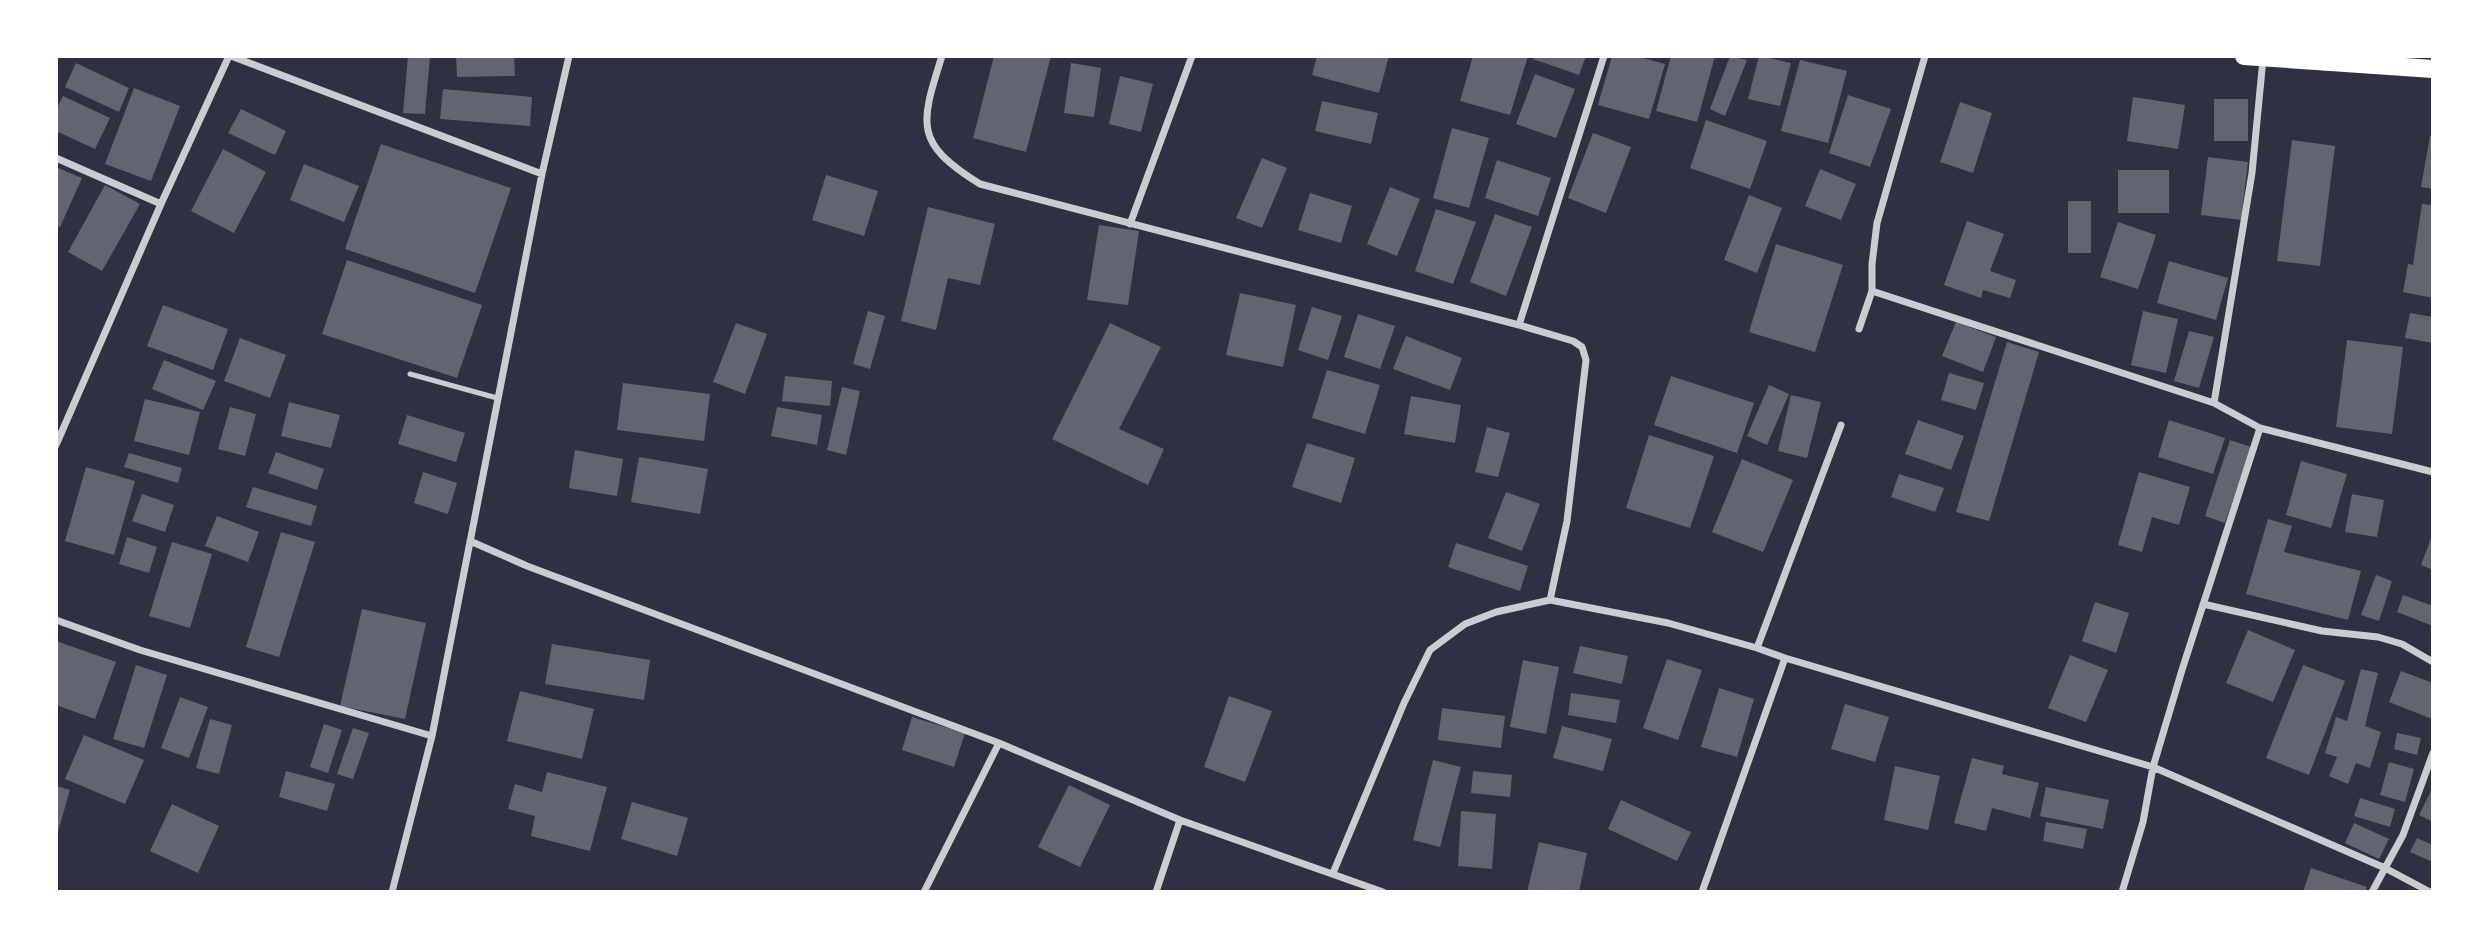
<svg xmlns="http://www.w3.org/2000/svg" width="2489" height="948" font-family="Ubuntu,sans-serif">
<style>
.building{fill:#626471}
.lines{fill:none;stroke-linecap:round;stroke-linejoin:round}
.service{stroke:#caccd0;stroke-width:5}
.minor{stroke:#caccd0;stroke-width:7}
.primary{stroke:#fff;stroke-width:18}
</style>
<rect width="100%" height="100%" fill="#2d3142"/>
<path class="building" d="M408,56h22l-5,58 -22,-1z
M456,56h58l1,20 -58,1z
M994,56h57l-25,96 -53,-14z
M1317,56h72l-10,37 -67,-18z
M1473,56h55l-18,59 -50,-14z
M1535,56h51l-7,19 -46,-16z
M1612,56h24l29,8 -16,55 -51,-14z
M1671,56h44l-18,66 -41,-11z
M1730,56l17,4 -22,56 -15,-7z
M1759,56l32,7 -11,43 -32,-7z
M1800,60l47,11 -19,72 -47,-12z
M76,63l53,25 -10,24 -54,-25z
M1071,63l30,5 -7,49 -30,-4z
M1535,74l40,15 -19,49 -40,-14z
M1120,76l33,8 -12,48 -32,-8z
M134,88l46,18 -29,75 -46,-17z
M443,89l89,8 -2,29 -90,-7z
M1848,95l43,14 -21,58 -41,-14z
M63,96l47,22 -15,31 -39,-18v-21z
M2133,97l52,8 -7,44 -51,-8z
M2214,99h34v42h-34z
M1322,101l56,12 -7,31 -56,-13z
M1960,102l32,11 -19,60 -33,-11z
M241,109l45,22 -11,24 -47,-22z
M1706,120l61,21 -17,48 -60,-21z
M1452,128l37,10 -20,70 -36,-10z
M1593,133l38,14 -25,66 -38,-15z
M2430,136h3v53l-12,-2z
M2292,140l43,6 -15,120 -43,-5z
M381,144l130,44 -36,105 -130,-44z
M223,149l43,23 -32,61 -43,-22z
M2208,157l40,5 -7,58 -40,-5z
M1262,158l25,10 -25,60 -26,-10z
M1497,160l54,18 -13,38 -53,-18z
M304,164l55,22 -15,36 -54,-22z
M56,167l26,11 -22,49 -4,-1z
M1820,169l36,15 -15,36 -36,-14z
M2118,170h51v43h-51z
M826,175l52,16 -14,45 -52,-16z
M105,185l35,19 -38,67 -34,-19z
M1390,187l30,12 -23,57 -30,-12z
M1310,193l42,13 -11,37 -43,-13z
M1749,195l33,13 -25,65 -33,-13z
M2068,201h23v52h-23z
M2422,204l11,1v93l-30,-6 5,-28 5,1z
M928,207l67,17 -15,61 -32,-7 -12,52 -35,-9z
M1436,209l40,13 -23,62 -38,-13z
M1495,214l37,13 -26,69 -36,-14z
M1967,221l37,13 -14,37 26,9 -6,18 -27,-8 -2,8 -37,-13z
M2118,222l38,13 -18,54 -38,-12z
M1099,225l40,6 -11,74 -41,-5z
M1776,244l67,21 -28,87 -66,-20z
M347,260l135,45 -25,73 -135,-44z
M2169,261l59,17 -12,42 -59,-17z
M1240,293l56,12 -13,62 -57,-12z
M163,305l65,24 -15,41 -66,-24z
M1312,307l30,9 -14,44 -30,-10z
M868,311l17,5 -15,53 -17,-5z
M2143,311l35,8 -12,54 -35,-8z
M2410,313l23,4v26l-28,-5z
M1358,314l37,12 -15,43 -36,-12z
M1956,322l40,15 -13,35 -41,-16z
M736,323l31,11 -22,60 -32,-12z
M1110,323l51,24 -42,82 45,20 -16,36 -96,-46z
M2189,331l25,6 -15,51 -25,-7z
M1406,336l56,22 -12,32 -57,-21z
M240,338l46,17 -16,43 -46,-17z
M2347,340l56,7 -11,87 -56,-7z
M2007,342l32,10 -50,169 -33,-9z
M164,360l52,21 -13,29 -51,-21z
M1327,370l53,15 -15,49 -53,-16z
M1949,373l35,10 -8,27 -35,-10z
M785,376l47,5 -2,25 -48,-5z
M1671,376l83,27 -17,50 -83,-28z
M623,383l87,11 -6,47 -87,-11z
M1769,385l20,9 -22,51 -20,-9z
M842,387l18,4 -14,64 -19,-5z
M1791,395l30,7 -14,56 -29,-7z
M1411,396l50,9 -6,38 -51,-9z
M145,399l55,13 -11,43 -55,-14z
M289,402l51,13 -9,33 -50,-12z
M230,407l26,7 -11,42 -27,-7z
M777,407l45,8 -5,30 -46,-9z
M407,415l58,18 -9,29 -58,-18z
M1918,420l46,16 -13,34 -46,-16z
M2169,420l56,18 -12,36 -55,-17z
M1487,427l23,6 -12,44 -23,-5z
M1649,435l65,21 -24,72 -64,-20z
M2230,440l21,7 -26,76 -20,-7z
M1307,443l48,15 -14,45 -49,-16z
M575,450l48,9 -6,37 -48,-8z
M276,452l48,17 -7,21 -49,-17z
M129,453l53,15 -4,15 -54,-16z
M639,457l69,12 -8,45 -69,-12z
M1742,459l51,21 -30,72 -51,-20z
M2301,461l46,13 -16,54 -45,-13z
M86,467l49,14 -21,74 -49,-14z
M423,472l34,11 -9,31 -34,-11z
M2139,472l51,15 -11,38 -27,-8 -10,35 -24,-7z
M1899,474l45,14 -9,24 -44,-15z
M253,487l64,19 -6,20 -65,-19z
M1506,492l34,12 -18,47 -34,-13z
M142,494l32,11 -9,27 -33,-11z
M2352,494l32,6 -7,37 -32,-5z
M217,516l42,16 -11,30 -43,-16z
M2268,519l24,7 -8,26 77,19 -13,49 -102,-26z
M281,532l34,10 -36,115 -33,-10z
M2433,533v37l-12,-5z
M127,537l30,10 -8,26 -30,-9z
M172,542l40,12 -22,74 -41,-12z
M1456,543l72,23 -8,25 -72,-24z
M2376,575l16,6 -13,40 -18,-6z
M2403,595l30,11v20l-36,-14z
M2095,602l34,11 -13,40 -34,-12z
M362,609l64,14 -21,96 -65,-13z
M2248,630l47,20 -22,52 -47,-19z
M56,641l60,21 -21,57 -39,-14z
M552,644l98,16 -6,40 -99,-16z
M1580,646l48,10 -6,28 -49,-11z
M2070,655l38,15 -22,52 -38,-14z
M1667,659l35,11 -24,70 -35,-12z
M1523,660l36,7 -13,67 -36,-7z
M136,665l31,10 -23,73 -31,-9z
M2303,665l42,16 -36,94 -43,-17z
M2361,669l17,4 -13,53 16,6 -11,36 -14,-5 -8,21 -19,-8 8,-19 -12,-4 11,-36 11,4z
M2401,671l32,12 -1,36 -43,-17z
M1719,688l35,11 -17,58 -36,-10z
M520,691l74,18 -12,50 -75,-18z
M1571,693l49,7 -4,23 -48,-8z
M1229,696l43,15 -27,71 -41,-15z
M180,697l28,10 -19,51 -28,-10z
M1845,704l44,13 -14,45 -44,-13z
M1442,708l63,8 -4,32 -63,-8z
M912,717l53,16 -11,34 -52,-17z
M210,719l22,6 -13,49 -23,-6z
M324,724l18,6 -14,43 -18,-6z
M1562,726l50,13 -9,32 -50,-13z
M353,728l16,5 -16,46 -16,-5z
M2397,733l24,5 -4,17 -23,-6z
M84,735l60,25 -19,44 -60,-25z
M1972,758l32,8 -2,8 37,9 -9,35 -38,-10 -6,23 -32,-8z
M1433,760l28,7 -21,80 -27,-7z
M2389,762l25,7 -9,33 -25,-7z
M1895,766l45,10 -12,54 -44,-10z
M286,771l49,13 -8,27 -48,-14z
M1473,771l39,4 -2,22 -39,-4z
M547,772l60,15 -17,64 -59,-15 4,-20 -27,-7 7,-25 27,8z
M1069,785l41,20 -30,62 -42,-20z
M56,786l14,4 -13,45h-1z
M2046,787l63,13 -6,29 -63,-13z
M2433,787v35l-14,-7z
M2360,798l35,11 -5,18 -36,-11z
M1621,800l70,32 -14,29 -69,-32z
M632,802l56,16 -11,38 -56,-17z
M172,804l47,22 -21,47 -48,-22z
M1461,811l35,3 -4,55 -34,-3z
M2046,822l41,7 -4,20 -40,-8z
M2354,823l35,16 -10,20 -34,-16z
M2417,838l16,7v17l-23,-10z
M1539,842l48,11 -8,39h-52z
M2311,868l56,19 -2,5h-62z"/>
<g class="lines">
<path class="service" d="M410,374l87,24"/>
<path class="minor" d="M231,56l311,118
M942,56c-22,69 -28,87 38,128l539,141 54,16 9,6 4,13 -19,161 -17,79
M56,158l105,46
M1130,224l62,-168
M1872,291l342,112
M1519,325l85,-269
M1859,329l13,-38v-27l5,-41 48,-167
M2260,428l173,44
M56,445l105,-241 68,-148
M470,541l57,25 472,177 181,77 203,72
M2203,604l119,27 56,6 24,7 31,18
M56,620l84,30 292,86
M1757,648l84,-223
M1333,873l71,-170 26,-53 35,-26 31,-12 54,-12 118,23 89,25 28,10 368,109 232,101 45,24
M392,892l40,-156 110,-562 27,-118
M924,892l75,-149
M1156,892l24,-72
M1702,892l83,-234
M2122,892l21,-70 10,-55 29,-97 78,-242 -46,-25 38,-230 11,-114
M2372,892l31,-57 30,-82"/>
<path class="primary" d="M2244,56l189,13"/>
</g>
<rect width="2489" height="948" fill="none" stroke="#ffffff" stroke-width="116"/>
</svg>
